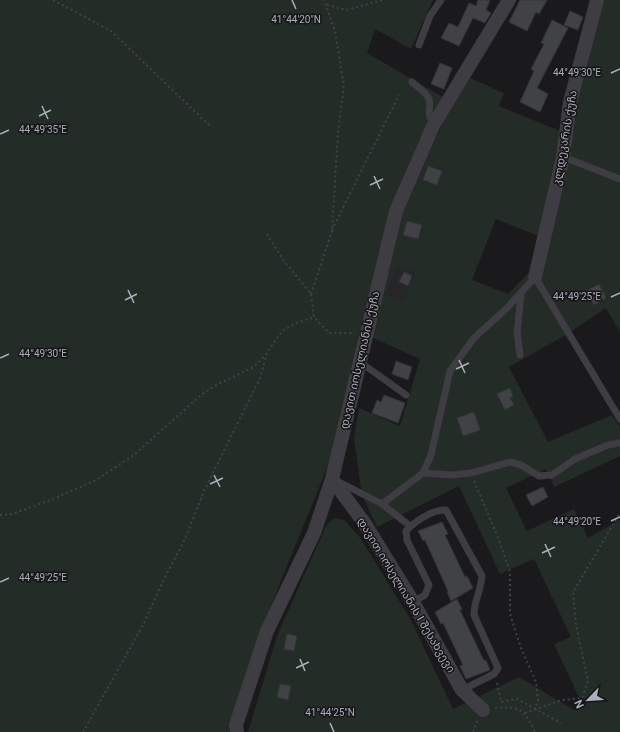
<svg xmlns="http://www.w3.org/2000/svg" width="620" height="732" font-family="Roboto,'Noto Sans Georgian',sans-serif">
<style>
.built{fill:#262629}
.green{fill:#232c26;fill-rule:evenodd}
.building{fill:#414246;stroke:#343438}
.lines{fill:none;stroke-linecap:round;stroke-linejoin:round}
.path{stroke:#414248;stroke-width:2;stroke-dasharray:2 3;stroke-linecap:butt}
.service{stroke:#3d3d43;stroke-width:7}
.minor{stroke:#3d3d43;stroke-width:14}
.ticks{fill:none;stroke:#acafbb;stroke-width:1.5}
.labels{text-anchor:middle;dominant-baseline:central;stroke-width:3;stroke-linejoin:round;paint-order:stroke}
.street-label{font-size:11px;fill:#acafbb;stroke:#151517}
.ticks-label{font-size:10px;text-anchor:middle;fill:#acafbb;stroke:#151517;stroke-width:3;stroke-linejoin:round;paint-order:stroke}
</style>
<rect width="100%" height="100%" fill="#1a1a1c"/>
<path class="built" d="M398,266l17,7 -12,28 -17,-7z"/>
<path class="green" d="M0,0h433l-22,49 -36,-20 -8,24 76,44c-24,40 -43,83 -56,128l-57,236 -48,117 -31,83 -22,71h-229z
M602,0h18v332l-14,-24 -42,28 -55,31 39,75 64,-27 8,12v29l-66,31 -8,-18 -40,19 21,43 47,-22 14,29 32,-18v212h-372l29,-96 49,-110 8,-8 10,2 15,16 52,84 42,89 66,-32 55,33 9,-4 -29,-62 17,-7 -37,-78 -34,15 -41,-88 -82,41 -15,-32 -8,-57 5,-30 41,18 20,-67 -49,-22 28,-117 48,-106 23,-36 34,15 -5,13 61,25 18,-38zM496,219l47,19 -14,35 -21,21 -36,-14zM398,266l17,7 -12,28 -17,-7z"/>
<path class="building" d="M478,0h12l-4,10 5,3 -6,10 -12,-5 -14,28 -18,-8 8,-15 9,4 11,-24 7,3z
M520,0h27l-8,14 -3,-2 -9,19 -18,-9z
M570,11l13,6 -5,13 -14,-5z
M552,20l16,8 -31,60 11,6 -8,18 -20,-10 14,-31 -3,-2 13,-25 -3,-1z
M440,63l12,5 -8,21 -13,-5z
M428,166l14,5 -5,14 -14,-5z
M407,221l15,4 -4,14 -15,-4z
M404,272l8,4 -4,10 -9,-4z
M599,284l7,14 -12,7 -8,-14z
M396,361l16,6 -4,13 -16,-6z
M510,388l3,8 -3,2 4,7 -9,5 -8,-16z
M384,395l21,8 -7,20 -26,-10 5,-13 4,2z
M474,412l6,18 -17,6 -6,-18z
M543,487l5,10 -16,9 -6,-11z
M442,522l6,12 -3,1 20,42 2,-1 6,12 -22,13 -4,-9 1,-1 -23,-51 -2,1 -5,-10z
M457,599l5,10 -2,1 24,51 2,-1 4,10 -24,9 -6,-13 3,-1 -20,-42 -2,1 -6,-12z
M287,634l10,2 -3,15 -10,-2z
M280,684l11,2 -3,14 -11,-3z"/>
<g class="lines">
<path class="path" d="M53,0l58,31 99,95
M327,5l19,5 37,-10
M332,230l67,-135
M267,234l17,27 27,33 3,23 15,16h26
M311,294l21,-63 6,-98 6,-48 -9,-54 -11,-31
M474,481l23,54 13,37v42l11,34 15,34 2,19 -3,7
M0,515l12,-1 41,-15 43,-19 38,-25 67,-60 15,-10 38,-18 13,-14 15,-22 14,-8 18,-6
M497,683l4,19 16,-3 44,24
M495,708c26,-2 29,1 40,24
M525,713l37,-13 20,-2 6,-17 -12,-56 -3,-33 47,-79
M83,732l60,-107 20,-44 21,-40 20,-50 56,-113 7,-25
M473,732l5,-12"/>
<path class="service" d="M419,45l11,-29 11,-16
M412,82c6,5 14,10 17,17 3,12 -4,11 5,25
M563,157l57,22
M520,355l-3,-22 4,-39
M360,362l46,33
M423,473l8,-18 19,-84 24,-33 33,-30 28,-31 85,142
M337,481l45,23 41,-31 29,2 19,-2 39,-11 11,3 18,11 13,-1 23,-16 33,-14 12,-2
M382,504l28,22
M413,602l12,-7 4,-10 -22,-45 -1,-9c8,-9 27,-22 40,-21l36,66c-1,14 -8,25 -8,39l24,53 -4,6 -32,16"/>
<path class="minor" d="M535,277l28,-120 7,-55 27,-102
M332,479l33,45 48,78 49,88 21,20
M237,732l-1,-7 31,-94 47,-98 18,-54 64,-268 38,-87 75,-124"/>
</g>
<path class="ticks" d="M292,0l4,9M611,73l9,-4M42,106l6,13M39,116l12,-6M0,134l9,-4M374,176l6,13M370,185l13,-6M128,290l6,13M611,297l9,-4M125,300l12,-6M0,358l9,-4M459,360l6,13M456,369l13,-6M214,475l6,12M210,484l13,-6M611,521l9,-4M545,544l6,13M542,553l13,-6M0,582l9,-4M300,659l5,12M296,668l13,-6M330,723l4,9"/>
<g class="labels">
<g class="street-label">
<text transform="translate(565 138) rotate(-80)">კლდეკარის ქუჩა</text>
<text transform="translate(360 360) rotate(-77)">დავით იოსელიანის ქუჩა</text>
<text transform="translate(406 595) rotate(59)">დავით იოსელიანის I შესახვევი</text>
</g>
</g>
<g class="ticks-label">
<text x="296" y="23">41°44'20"N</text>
<text x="577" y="76">44°49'30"E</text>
<text x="43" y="133">44°49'35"E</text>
<text x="577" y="300">44°49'25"E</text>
<text x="43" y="357">44°49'30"E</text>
<text x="577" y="525">44°49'20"E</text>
<text x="43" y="581">44°49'25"E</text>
<text x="330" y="716">41°44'25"N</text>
</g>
<g transform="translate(588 700) rotate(245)" stroke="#151517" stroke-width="3" paint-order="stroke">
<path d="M0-3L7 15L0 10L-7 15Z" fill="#acafbb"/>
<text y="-6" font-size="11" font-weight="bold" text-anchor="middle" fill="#acafbb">N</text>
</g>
</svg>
